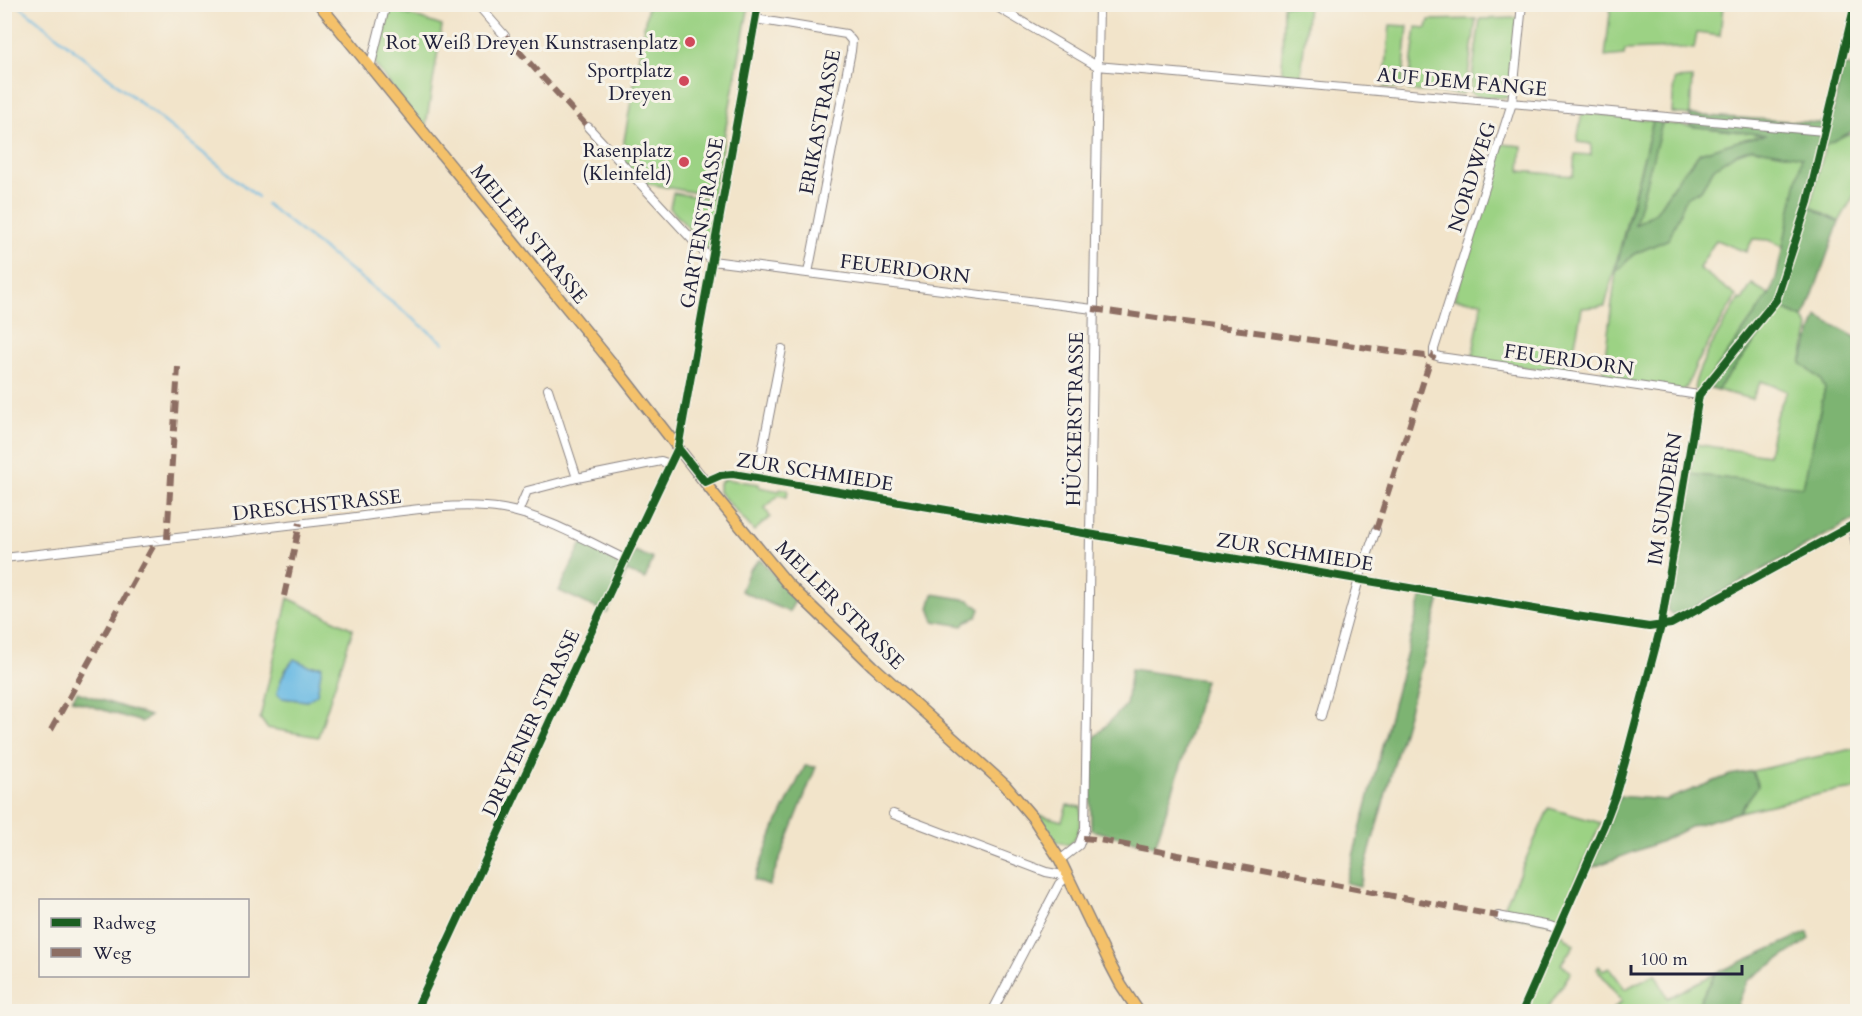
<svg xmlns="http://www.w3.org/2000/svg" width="1862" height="1016" font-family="Cardo,serif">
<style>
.green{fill:#9cd284;stroke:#5f7a60;stroke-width:1.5;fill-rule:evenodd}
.forest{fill:#7db472;stroke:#506b56;stroke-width:1.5}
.water{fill:#68b9e3;stroke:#456e8f;stroke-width:1.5}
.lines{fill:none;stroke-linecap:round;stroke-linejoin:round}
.stream{stroke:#68b9e3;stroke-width:2}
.minor-casing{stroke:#8a8382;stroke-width:10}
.major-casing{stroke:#8a8382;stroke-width:13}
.minor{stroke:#fff;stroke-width:8}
.major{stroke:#f4c16a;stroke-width:10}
.quiet{stroke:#8d6e63;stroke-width:6;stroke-dasharray:12 6;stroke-linecap:butt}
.cycleway-casing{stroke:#f7f3e8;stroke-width:11}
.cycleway{stroke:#1b5e20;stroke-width:8}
.poi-dot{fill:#d1495b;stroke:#f7f3e8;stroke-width:2}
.labels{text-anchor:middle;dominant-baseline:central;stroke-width:6;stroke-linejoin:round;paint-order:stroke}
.poi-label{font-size:20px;fill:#22223b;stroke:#f7f3e8;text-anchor:end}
.street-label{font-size:20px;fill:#22223b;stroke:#f7f3e8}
</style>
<rect width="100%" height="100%" fill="#f7f3e8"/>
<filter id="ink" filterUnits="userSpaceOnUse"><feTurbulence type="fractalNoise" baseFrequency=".0167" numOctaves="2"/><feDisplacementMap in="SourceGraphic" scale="12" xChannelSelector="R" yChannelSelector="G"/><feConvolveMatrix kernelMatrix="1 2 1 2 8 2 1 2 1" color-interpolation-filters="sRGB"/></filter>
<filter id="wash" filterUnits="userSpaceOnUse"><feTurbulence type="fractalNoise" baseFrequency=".008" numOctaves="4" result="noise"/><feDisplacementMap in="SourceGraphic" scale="24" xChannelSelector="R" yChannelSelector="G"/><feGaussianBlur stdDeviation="1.35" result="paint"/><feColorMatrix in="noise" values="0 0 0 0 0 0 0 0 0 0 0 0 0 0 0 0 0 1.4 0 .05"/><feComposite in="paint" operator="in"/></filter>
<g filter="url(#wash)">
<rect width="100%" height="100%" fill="#f2e4ca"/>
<path class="green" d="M388,5h19l-4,8 39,13 -17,105 -51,-68z
M648,5h101l-36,191 -69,-13 -23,-25z
M1283,5h25l-7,70 -4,4h-15z
M1611,5h112l-3,31 -23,-3 -3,16 -14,-1 -55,2 -1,5 -19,2z
M1519,18l-9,76 -4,4 -31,-2 -5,-4 10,-73z
M1476,19l-10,71 -4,4 -54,-3 8,-64 11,1 2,-8z
M1390,25l18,1 -6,63 -18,-2z
M1692,78l-2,37 -18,-2 2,-34z
M1582,112l71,9 -48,185 -23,2 -13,66 -97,-15 10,-57 -28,-3 48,-155 20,2 -2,25 53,5 2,-22 16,1v-11l-14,-2z
M1662,123l106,12 -23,4 -45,14 -22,26 -22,33 -22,13z
M1844,135h13v55l-18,32 -29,-16 16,-63z
M1752,148l51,9 -20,90 -14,-7 -16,-1 -7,13 -30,-12 -17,28 37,28 -39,67 -11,25 -4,3 -80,-12 14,-107 18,-18 35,-15 17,-41 15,-8 13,-22 21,-14z
M673,193l46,7 -10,51 -39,-43z
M1752,284l17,11 -65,91 -9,6c-6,-15 34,-76 44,-93l3,1z
M1781,308l22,10 6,10 -8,35 19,16 5,9 -22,100 -113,-14 5,-30 73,11 8,-40 11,-24 -26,-10 -9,18 -35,-9z
M724,479l35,5v3l20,4 2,-3 7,2 -1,7 -8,-2 -14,13 5,9 -16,14 -35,-39v-8z
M288,598l65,31 -35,108 -51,-9 -7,-10zM294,660l15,6h12l-14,35 -25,-3 -3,-13 7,-16z
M1857,748v41l-32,4 -86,19 19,-26 -6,-15z
M1067,805l14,2c0,16 -1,26 -11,38l-13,-3 -20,-28 25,7z
M1549,808l52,15 -44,101 -56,-10z
M1562,934l12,11 -13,19 10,8 -25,39 -22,1 35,-77z
M1599,966l4,4 6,-3 16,22 30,-15 13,24 48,-25 -18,31 -10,7 -78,1 12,-11 -25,-32z"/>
<path class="forest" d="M1843,64l14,5v60l-39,20 -13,55 34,18 -31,86 -5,10 -22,-10 -64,82 -13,-4 65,-91 7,-16 26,-122 -50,-9 -17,6 -21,14 -13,22 -15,8 -17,41 -35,15 -19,19 38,-152 9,2 -27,102 21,-13 22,-33 22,-26 45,-14 21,-4 -76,-9v-11l130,8 12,-7z
M1817,316l40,22v180l-181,99 -9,-7 22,-136 114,13 22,-99 -5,-9 -19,-16z
M582,543l45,24 8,-16 18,8 -8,20 -18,-8 -20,42 -48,-22z
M760,559l36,40 -7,13 -48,-21 8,-21z
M933,594l36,6 11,9 -3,8 -10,4 -4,5 -29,-5 -5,-13z
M1422,595l18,4 -80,287 -14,-3z
M1131,669l74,11 -22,79 -28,87 -64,-16 -1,-88 36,-37z
M77,692l73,24 -9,6 -69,-22z
M805,766l11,1 -47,119 -15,-6 20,-51z
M1752,771l6,15 -19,26 -47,14 -32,16 -69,26 28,-72 47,4 64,-25z
M1808,932l2,7 -63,42 -9,23 1,7h-51l10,-7 18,-31z"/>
<path class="water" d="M294,659l15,7h13l-5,28 -10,7 -25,-3 -5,-4c2,-13 8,-24 17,-35z"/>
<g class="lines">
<path class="stream" d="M17,4l241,193
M266,204l178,139"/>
</g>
</g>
<g filter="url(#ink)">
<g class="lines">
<g class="minor-casing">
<path id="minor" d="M477,4l28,32
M992,4l105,62 727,65
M1522,4l-10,99 -78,246v6l6,2 259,38
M755,19l91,15 6,7 -1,10 -43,222
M370,68l16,-64
M588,127l124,134
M712,261l381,48
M548,389l29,89
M757,478l25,-129
M705,482l16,-7 12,-1 843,142 73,11 22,-3 13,-7 174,-95
M518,512l9,-21 50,-13 84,-17 9,3
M1852,525l6,31
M4,558c112,-14 224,-27 336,-39 50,-6 114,-18 163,-10 41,7 84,32 122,50
M1321,716l38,-137 17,-49
M893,814l153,58 22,4
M1060,860l19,-15 6,-16 14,-825
M1498,916l52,10 8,3
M415,1012l210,-453 53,-111 80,-444
M992,1012l67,-128 9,-8
M1522,1012l82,-187 11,-29 10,-34 36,-136 38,-231 77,-95 32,-98 47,-198"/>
</g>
<g class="major-casing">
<path id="major" d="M319,4l297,364 101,130 70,85 86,83 132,119 28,33 27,42 50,104 11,21 18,27"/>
</g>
<use href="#minor" class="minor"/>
<use href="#major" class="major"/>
<path class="quiet" d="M505,36l83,91
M1093,309l332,47 9,-1
M1376,530l54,-169 4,-6
M167,539l11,-172
M284,596l16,-73
M51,730l105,-189
M1083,838l11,1 404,77"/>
<g class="cycleway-casing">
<path id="cycleway" d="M678,448l27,34 16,-7 12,-1 843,142 73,11 22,-3 13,-7 174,-95
M415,1012l210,-453 53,-111 80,-444
M1522,1012l82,-187 11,-29 10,-34 36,-136 38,-231 77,-95 32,-98 47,-198"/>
</g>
<use href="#cycleway" class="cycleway"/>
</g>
</g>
<g class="poi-dot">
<circle cx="690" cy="42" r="6"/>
<circle cx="684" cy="81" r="6"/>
<circle cx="684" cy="162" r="6"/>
</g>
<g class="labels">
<g class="poi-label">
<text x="678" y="42">Rot Weiß Dreyen Kunstrasenplatz</text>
<text x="672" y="70">Sportplatz<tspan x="672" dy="23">Dreyen</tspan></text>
<text x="672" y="150">Rasenplatz<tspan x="672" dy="23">(Kleinfeld)</tspan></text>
</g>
<g class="street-label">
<text transform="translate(1462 82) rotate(5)">AUF DEM FANGE</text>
<text transform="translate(820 122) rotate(-79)">ERIKASTRASSE</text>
<text transform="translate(1472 177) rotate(-72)">NORDWEG</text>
<text transform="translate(702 223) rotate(-80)">GARTENSTRASSE</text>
<text transform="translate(529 234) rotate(51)">MELLER STRASSE</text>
<text transform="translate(905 269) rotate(7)">FEUERDORN</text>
<text transform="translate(1569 360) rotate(8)">FEUERDORN</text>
<text transform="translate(1075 419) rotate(-89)">HÜCKERSTRASSE</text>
<text transform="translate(815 472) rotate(9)">ZUR SCHMIEDE</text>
<text transform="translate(1665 499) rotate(-81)">IM SUNDERN</text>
<text transform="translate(317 505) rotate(-6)">DRESCHSTRASSE</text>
<text transform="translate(1295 552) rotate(9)">ZUR SCHMIEDE</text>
<text transform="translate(840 605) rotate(45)">MELLER STRASSE</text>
<text transform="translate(531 723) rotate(-65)">DREYENER STRASSE</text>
</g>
</g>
<rect width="1862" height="1016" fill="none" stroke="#f7f3e8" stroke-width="24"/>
<rect x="39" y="899" width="210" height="78" fill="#f7f3e8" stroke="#a29fa3" stroke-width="1.5"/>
<rect x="51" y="918" width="30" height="9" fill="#1b5e20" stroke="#a29fa3" stroke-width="1.5"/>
<text x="93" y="929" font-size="18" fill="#22223b">Radweg</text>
<rect x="51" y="948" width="30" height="9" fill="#8d6e63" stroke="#a29fa3" stroke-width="1.5"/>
<text x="93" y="959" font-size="18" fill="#22223b">Weg</text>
<path d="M1631 965v9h111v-9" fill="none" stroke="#22223b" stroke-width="3"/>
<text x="1640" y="965" font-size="18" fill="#22223b" stroke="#f7f3e8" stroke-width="4.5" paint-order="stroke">100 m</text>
</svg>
